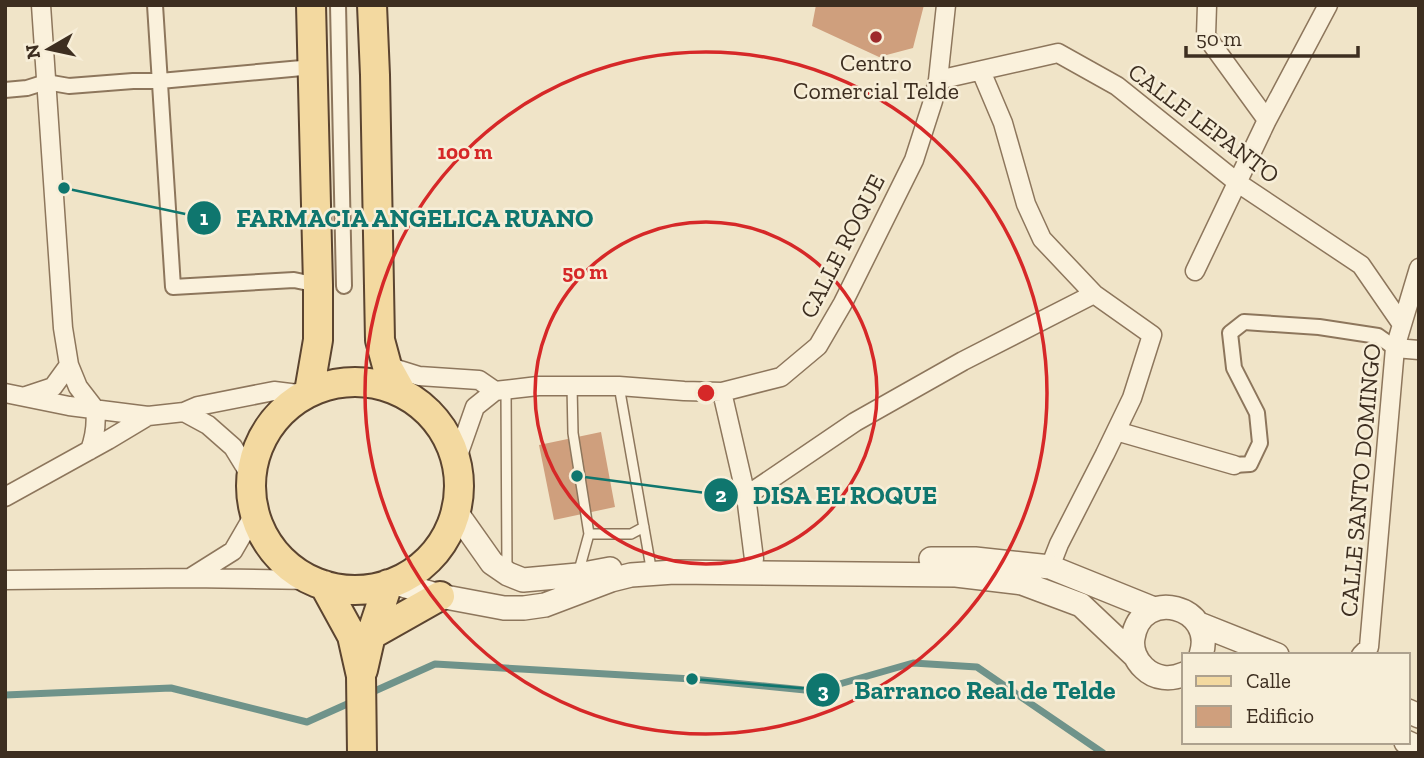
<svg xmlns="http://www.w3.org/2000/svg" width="1424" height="758" font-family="'Zilla Slab',serif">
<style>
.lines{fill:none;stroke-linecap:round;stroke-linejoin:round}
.stream{stroke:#6f938a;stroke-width:7}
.building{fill:#cf9f7d}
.service-casing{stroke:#8d765c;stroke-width:12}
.pedestrian-casing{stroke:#8d765c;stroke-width:18}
.minor-casing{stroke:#8d765c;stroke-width:21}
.tertiary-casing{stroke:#8d765c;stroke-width:26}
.primary-casing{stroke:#5b4430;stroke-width:32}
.service{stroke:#faf1dc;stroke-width:9}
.pedestrian{stroke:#faf1dc;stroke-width:14}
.minor{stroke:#faf1dc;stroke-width:18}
.tertiary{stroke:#faf1dc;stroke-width:23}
.primary{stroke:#f3d9a0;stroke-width:28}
.ring{fill:none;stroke:#d62828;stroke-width:3.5}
.poi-dot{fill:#9e2a2b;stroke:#f7eed8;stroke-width:2.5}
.labels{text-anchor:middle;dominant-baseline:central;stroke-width:5;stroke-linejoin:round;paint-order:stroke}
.poi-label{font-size:24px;fill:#3d2e20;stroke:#f7eed8}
.street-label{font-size:24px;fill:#3d2e20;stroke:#f7eed8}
.centre{fill:#d62828;stroke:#f7eed8;stroke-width:3.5}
.ring-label{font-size:21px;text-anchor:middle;font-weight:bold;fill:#d62828;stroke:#f7eed8;stroke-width:5;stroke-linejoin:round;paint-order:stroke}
.leader{fill:none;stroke:#0f766e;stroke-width:2.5}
.callout-dot{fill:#0f766e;stroke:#f7eed8;stroke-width:2.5}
.mark-label{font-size:21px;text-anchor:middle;font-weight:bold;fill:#fff}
.callout-label{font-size:26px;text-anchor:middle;font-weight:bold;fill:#0f766e;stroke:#f7eed8;stroke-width:5;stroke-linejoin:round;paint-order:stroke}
</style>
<rect width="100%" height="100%" fill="#f0e4c8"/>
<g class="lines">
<path class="stream" d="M368,694l67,-30 257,15 123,12 98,-28 64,4 126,86
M5,695l166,-7 136,34 47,-21"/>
</g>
<path class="building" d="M816,5h108l-11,43 -34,9 -67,-31z
M601,432l14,75 -61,13 -15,-75z"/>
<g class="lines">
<g class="service-casing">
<path id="service" d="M572,386l1,47 16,101 -11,40
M619,386l31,176
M506,390l1,179
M589,534h42l13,-7"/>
</g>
<g class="pedestrian-casing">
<path id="pedestrian" d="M155,5l18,282 121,-7 24,5
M338,5l6,281
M5,90l22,-2 19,-6 23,4 64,-5h27l153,-14
M1234,465l16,-1 10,-21 -3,-30 -23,-45 -4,-35 14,-11 75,5 59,9 17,12"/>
</g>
<g class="minor-casing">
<path id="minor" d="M41,5l22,323 6,37 9,22 17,22
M1207,5l-1,31 61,84
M981,71l22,52 23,81 16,35 52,55 58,41 -20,63 -27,56 -46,90 -9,23
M938,80l120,-27 59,33 121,97 123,82 40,58
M1195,271l72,-151 61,-115
M1395,348l24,2
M387,366l32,10 60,4 16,11
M722,392l24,104 8,63
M5,393l64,13 79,10 36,-4 14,-6 76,-15 32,4
M26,396l27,-9 16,-22
M184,412l24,13 25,22 19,31
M1116,431l118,34
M90,450c5,-14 7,-26 5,-41
M456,461l19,-54 20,-16 43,-5h81l65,5 38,1 59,-15 37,-31 25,-43 71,-143 19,-59 5,-21 8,-75
M746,496l109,-74 108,-61 131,-67
M5,497l103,-57 40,-24
M190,578l120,2
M5,580l185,-2 43,-27 22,-38
M1361,655l8,-8 26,-299 24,-80"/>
</g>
<g class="tertiary-casing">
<path id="tertiary" d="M456,512l36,51 16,11 15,6 55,-5 32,-6
M931,559h44l75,8 104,42
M392,582l48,14 64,12h20l21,-3 66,-25 20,-5 43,-3 282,3 66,8 59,22 55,52
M1199,624l78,31
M1184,674c-13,6 -29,5 -40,-6 -8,-7 -13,-19 -11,-30 8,-52 84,-32 68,17
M1408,711l11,5
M1406,742l13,6"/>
</g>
<g class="primary-casing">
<path id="primary" d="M372,5l3,70 5,265 7,26 15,27
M251 486a104 104 0 1 1 208 0a104 104 0 1 1-208 0Z
M309,392l9,-52v-55l-7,-280
M324,585l28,51 9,40 1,77
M371,635l69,-39
M363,670l8,-35 17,-51"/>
</g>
<use href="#service" class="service"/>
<use href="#pedestrian" class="pedestrian"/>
<use href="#minor" class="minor"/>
<use href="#tertiary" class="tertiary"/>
<use href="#primary" class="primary"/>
</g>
<g class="ring">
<circle cx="706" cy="393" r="171"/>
<circle cx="706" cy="393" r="341"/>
</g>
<circle class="poi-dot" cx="876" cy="37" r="7"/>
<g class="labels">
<g class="poi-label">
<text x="876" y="62">Centro<tspan x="876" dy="28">Comercial Telde</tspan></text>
</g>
<g class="street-label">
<text transform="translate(1204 123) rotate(37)">CALLE LEPANTO</text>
<text transform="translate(842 246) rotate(-63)">CALLE ROQUE</text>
<text transform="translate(1360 480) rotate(-85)">CALLE SANTO DOMINGO</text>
</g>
</g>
<circle cx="706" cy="393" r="10" class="centre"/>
<g class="ring-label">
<text x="465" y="159">100 m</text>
<text x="585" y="279">50 m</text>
</g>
<path class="leader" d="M64 188L204 218M577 476L721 495M692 679L823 690"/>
<g class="callout-dot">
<circle cx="64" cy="188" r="7"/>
<circle cx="577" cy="476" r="7"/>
<circle cx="692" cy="679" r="7"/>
<circle cx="204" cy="218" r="18"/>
<circle cx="721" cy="495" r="18"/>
<circle cx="823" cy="690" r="18"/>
</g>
<g class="mark-label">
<text x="204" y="225">1</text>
<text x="721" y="502">2</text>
<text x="823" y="698">3</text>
</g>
<g class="callout-label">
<text x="415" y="227">FARMACIA ANGELICA RUANO</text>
<text x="845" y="504">DISA EL ROQUE</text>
<text x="985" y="699">Barranco Real de Telde</text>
</g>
<rect width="1424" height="758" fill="none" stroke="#3d2e20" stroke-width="14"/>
<rect x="1182" y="653" width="228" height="91" fill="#f7eed8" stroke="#ada18e" stroke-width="2"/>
<rect x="1196" y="676" width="35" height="10" fill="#f3d9a0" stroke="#ada18e" stroke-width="2"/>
<text x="1246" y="688" font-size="21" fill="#3d2e20">Calle</text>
<rect x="1196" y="706" width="35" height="21" fill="#cf9f7d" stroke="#ada18e" stroke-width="2"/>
<text x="1246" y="723" font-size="21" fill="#3d2e20">Edificio</text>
<g transform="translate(49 49) rotate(261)" stroke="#f7eed8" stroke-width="5" paint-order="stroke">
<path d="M0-5L12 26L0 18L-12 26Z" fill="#3d2e20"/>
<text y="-10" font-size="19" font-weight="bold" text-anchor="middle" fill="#3d2e20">N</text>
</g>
<path d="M1186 46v10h172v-10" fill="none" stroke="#3d2e20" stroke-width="3.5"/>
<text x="1196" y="46" font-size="21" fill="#3d2e20" stroke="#f7eed8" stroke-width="5" paint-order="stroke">50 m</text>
</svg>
